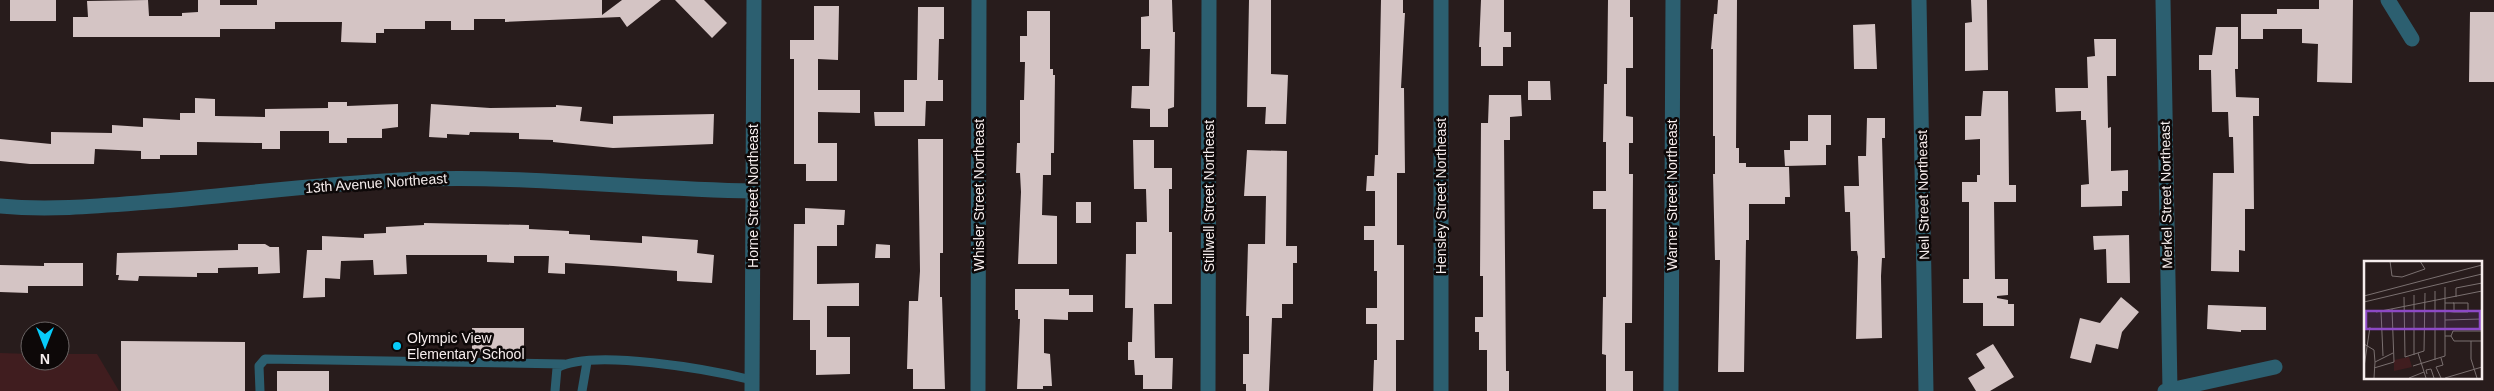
<svg xmlns="http://www.w3.org/2000/svg" width="2494" height="391" font-family="Arial,sans-serif">
<style>
.green{fill:#401d1f}
.building{fill:#d4c4c4}
.lines{fill:none;stroke-linecap:round;stroke-linejoin:round}
.lane{stroke:#2c5f70;stroke-width:9}
.street{stroke:#2c5f70;stroke-width:15}
.poi-dot{fill:#07cbf9;stroke:#0d0808;stroke-width:2}
.labels{text-anchor:middle;dominant-baseline:central;stroke-width:5;stroke-linejoin:round;paint-order:stroke}
.street-label{font-size:14px;fill:#f6eded;stroke:#0d0808}
.poi-label{font-size:14px;fill:#f6eded;stroke:#0d0808;text-anchor:start}
.inset-road{fill:none;stroke:#7a7070;stroke-width:1}
.view{fill:#8d49c6;fill-opacity:0.15;stroke:#8d49c6;stroke-width:2.5}
.inset-edge{fill:none;stroke:#f6eded;stroke-width:2.5}
</style>
<rect width="100%" height="100%" fill="#281c1c"/>
<path class="green" d="M0,353l30,1v7h30v-7h37l22,37h-119z"/>
<path class="building" d="M10,0h46v21h-46z
M148,0l1,16h33v-3l16,-1v-12h22v5h37v-5h345v15l20,-15h39l-34,27 -7,-10 -115,5v-3h-31v11h-23v-9h-26v8h-41v4h-8v10l-35,-1 1,-20h-67v7h-55v8h-147v-20h15l-1,-16z
M675,0h29l23,23 -15,15z
M1149,0h23l1,32h2l-1,75 -6,2v18h-18v-18l-19,-1 1,-22h17l1,-37h-9v-32l8,-1z
M1249,0h22v74l17,1 -2,49h-21l1,-17h-19z
M1381,0h22v13h2l-4,75h3l1,85h-8v72h7v95h-8v51h-23l1,-31h3v-36h-11v-16h11v-37h-3v-31h-10v-14h11v-35h-9l1,-15h7l1,-21h3z
M1481,0h23v32h7v15h-8v19h-22v-19h-2z
M1608,0h22v17h3v51h-7v48l7,1v26h-4v31h4l-1,149h-7v48h8v20h-27v-36l-4,-1 1,-57h3v-88h-13v-18h13v-49h-3l1,-58h3z
M1718,0h19l-1,148h3v15h7v4h43l1,30h-5v7h-36v36h-3l-2,132h-26l2,-112h-5l-2,-86h2v-38h-2v-87h-2l3,-35h3z
M1971,0h16l1,70 -23,1v-48l7,-1z
M2319,0h34l-1,83 -35,-1 1,-38 -16,-1v-14h-39v10h-22v-25h36v-5h42z
M814,6h25l-1,54 -20,-1v31h42v23l-42,-1v31h19v38h-31v-17h-12v-105h-4v-19h24z
M918,7h26v32h-5l-1,41h5v21h-17l-1,25h-50l-1,-14h30v-32h13z
M1027,11h23v58h3v6h2l-1,78h-3v22h-8l-1,40 15,1v48h-39l3,-72 -1,-19h-4l1,-30h3v-43h4l1,-38h-5v-26h7z
M2470,12h24v70h-25z
M1875,24l2,45h-23l-1,-44z
M2216,27h22v42h-3l1,28 23,1v18h-6l1,93h-9v42l-6,-1v22l-28,-1 2,-98h21l-1,-36h-4l-1,-25h-16l-1,-42h-12v-15h13z
M2094,39h22v37h-9l1,52 3,-1v44l17,-1v21h-6v15l-41,1v-22l8,-1 -3,-64h-5v-9l-25,1 -1,-24h33l-1,-31 8,-1z
M1528,81h22l1,19h-23z
M1983,91h25l1,94h7v17h-22l1,77h13v16l-11,1v2l11,2v4h6v22h-31v-23h-20v-24h6v-77h-7v-20h15v-7h3v-36l-15,1v-24h16z
M1489,95h32l1,21 -12,1v23h-6l2,231h3v20h-22v-41h-8v-18h-4v-15h8v-41h-3l1,-153h7z
M195,98l20,1v17l50,1v-8l63,-1v-6h19v4l51,-2v23l-16,2v9h-35v5h-18v-12h-49v18h-18v-6l-65,-1v13h-37v4h-19v-8l-46,-2 -1,15h-64l-30,-3v-22l51,5v-12l61,1v-8l31,2v-9l37,2v-7h15z
M431,104l59,4 66,-1v-2l26,2 -2,14 33,3v-8l101,-2 -1,30 -100,4 -60,-6v-2l-34,-1v-6l-49,-1 -1,3 -22,-1v4l-18,-1z
M1808,115h23v30h-5v20l-41,1 -1,-16h6v-9h18z
M1867,118h18v20h-3l3,120h-3l-1,18 1,62 -26,1 2,-82 -1,-6h-6l-1,-39h-5l-1,-26h15l-1,-30h8z
M918,139h25v114h-3v44h2l3,92h-32v-20h-6l2,-68h9l2,-30z
M1133,140h21v28h18v21h-3v43h3v72h-18l1,54h18l-1,31h-29v-14h-8l-1,-15h-6v-18h4l1,-34h-8l1,-54h10v-32h11l-1,-33h-12z
M1247,150l40,1 -1,95h11v17h-4v41h-11v14h-10l-3,73h-23v-7h-3v-30h6v-38h-3l2,-72h17l1,-48h-22z
M1076,202h15v21h-15z
M805,208l40,2 -1,15h-7v21h-20v38l42,-1v23h-32v31h23v37l-34,1v-25h-6v-30h-17l1,-96h11z
M424,223l105,2v4l40,2v3l21,1v5l52,3v-7l56,4 -1,13 17,2 -2,28 -35,-2v-10l-64,-5 -48,-3v11l-17,-1 1,-17h-35v7l-27,-1v-7h-81l1,19 -33,1 -1,-15 -32,1 -1,18 -15,-1v19l-22,1 4,-48h15v-14l42,2v-4l22,-1v-6l38,-2z
M2129,235l1,48h-23l-1,-34 -12,1 -1,-14z
M238,244h27l5,3h9l1,26 -22,1v-7l-40,1v5h-21v4l-58,-1 -1,5 -20,-1 1,-5h-3l1,-22 121,-3z
M876,244l14,1v13h-15z
M44,263h39v23h-55v7l-28,-1v-27l44,1z
M1015,289h54v6h24v17h-25v8l-24,-1v34l6,1 2,32h-9v3h-26l3,-70h-2v-9h-3z
M2121,297l18,15 -17,20 -4,17 -22,-5 -5,19 -21,-5 10,-40 20,5z
M2208,305l58,2v23h-25v2l-34,-3z
M472,328h52v25l-52,-1z
M121,341l124,1v49h-124z
M1993,344l21,33 -24,14h-14l-8,-13 17,-10 -9,-14z
M277,371h52v20h-52z"/>
<g class="lines">
<path class="lane" d="M260,391l-1,-25 6,-7 299,5
M555,391l2,-23c35,-20 155,2 195,12
M582,391l5,-29"/>
<path class="street" d="M1919,0l7,391
M2163,0l7,390
M2388,0l24,39
M0,206c54,5 109,-1 163,-5 79,-7 158,-17 238,-21 117,-6 235,9 352,11
M752,391l2,-391
M978,391l1,-391
M1208,391l1,-391
M1441,391v-391
M1671,391l2,-391
M2165,391l110,-24"/>
</g>
<circle class="poi-dot" cx="397" cy="346" r="5"/>
<g class="labels">
<g class="street-label">
<text transform="translate(376 183) rotate(-4)">13th Avenue Northeast</text>
<text transform="translate(979 195) rotate(-90)">Whisler Street Northeast</text>
<text transform="translate(1672 195) rotate(-90)">Warner Street Northeast</text>
<text transform="translate(1923 195) rotate(-91)">Neil Street Northeast</text>
<text transform="translate(2166 195) rotate(-91)">Merkel Street Northeast</text>
<text transform="translate(753 196) rotate(-90)">Horne Street Northeast</text>
<text transform="translate(1209 196) rotate(-90)">Stillwell Street Northeast</text>
<text transform="translate(1441 196) rotate(-90)">Hensley Street Northeast</text>
</g>
<g class="poi-label">
<text x="407" y="338">Olympic View<tspan x="407" dy="16">Elementary School</tspan></text>
</g>
</g>
<g transform="translate(2364 261)">
<rect width="118" height="118" fill="#281c1c"/>
<path d="M45,96l3,10 -18,4v-11z" fill="#401d1f"/>
<path class="inset-road" d="M26,0l2,15 10,1 23,-8 -5,-8M0,35l118,-31M40,36l1,60 19,-6 1,-58M92,36v-9l26,-5M0,41l118,-28M89,42h15v9h-14M17,50l2,45M81,50l9,1v-9h-9M12,51l106,-21M81,59l37,-1M81,75h6l3,5h28M87,75l2,-5h29M107,80v18l6,19M0,83l10,6 1,12M54,92l8,25M50,94v-60M77,97l2,7 -7,2 5,11M71,99v-69M49,105l32,-10v-69M0,106l6,-40M10,107l20,-6 -2,-53M63,113l-1,-4 5,-1 3,9M10,117l1,-16 18,-9M45,117l15,-6M81,117l37,-11"/>
<path class="view" d="M2,50h114v18h-114z"/>
<rect width="118" height="118" class="inset-edge"/>
</g>
<g transform="translate(45 346) rotate(180)"><circle r="24" fill="#0d0808" stroke="#6a6464"/>
<path d="M0-4L9 19L0 12L-9 19Z" fill="#07cbf9"/>
<text y="-8" font-size="14" font-weight="bold" text-anchor="middle" fill="#f6eded">N</text>
</g>
</svg>
